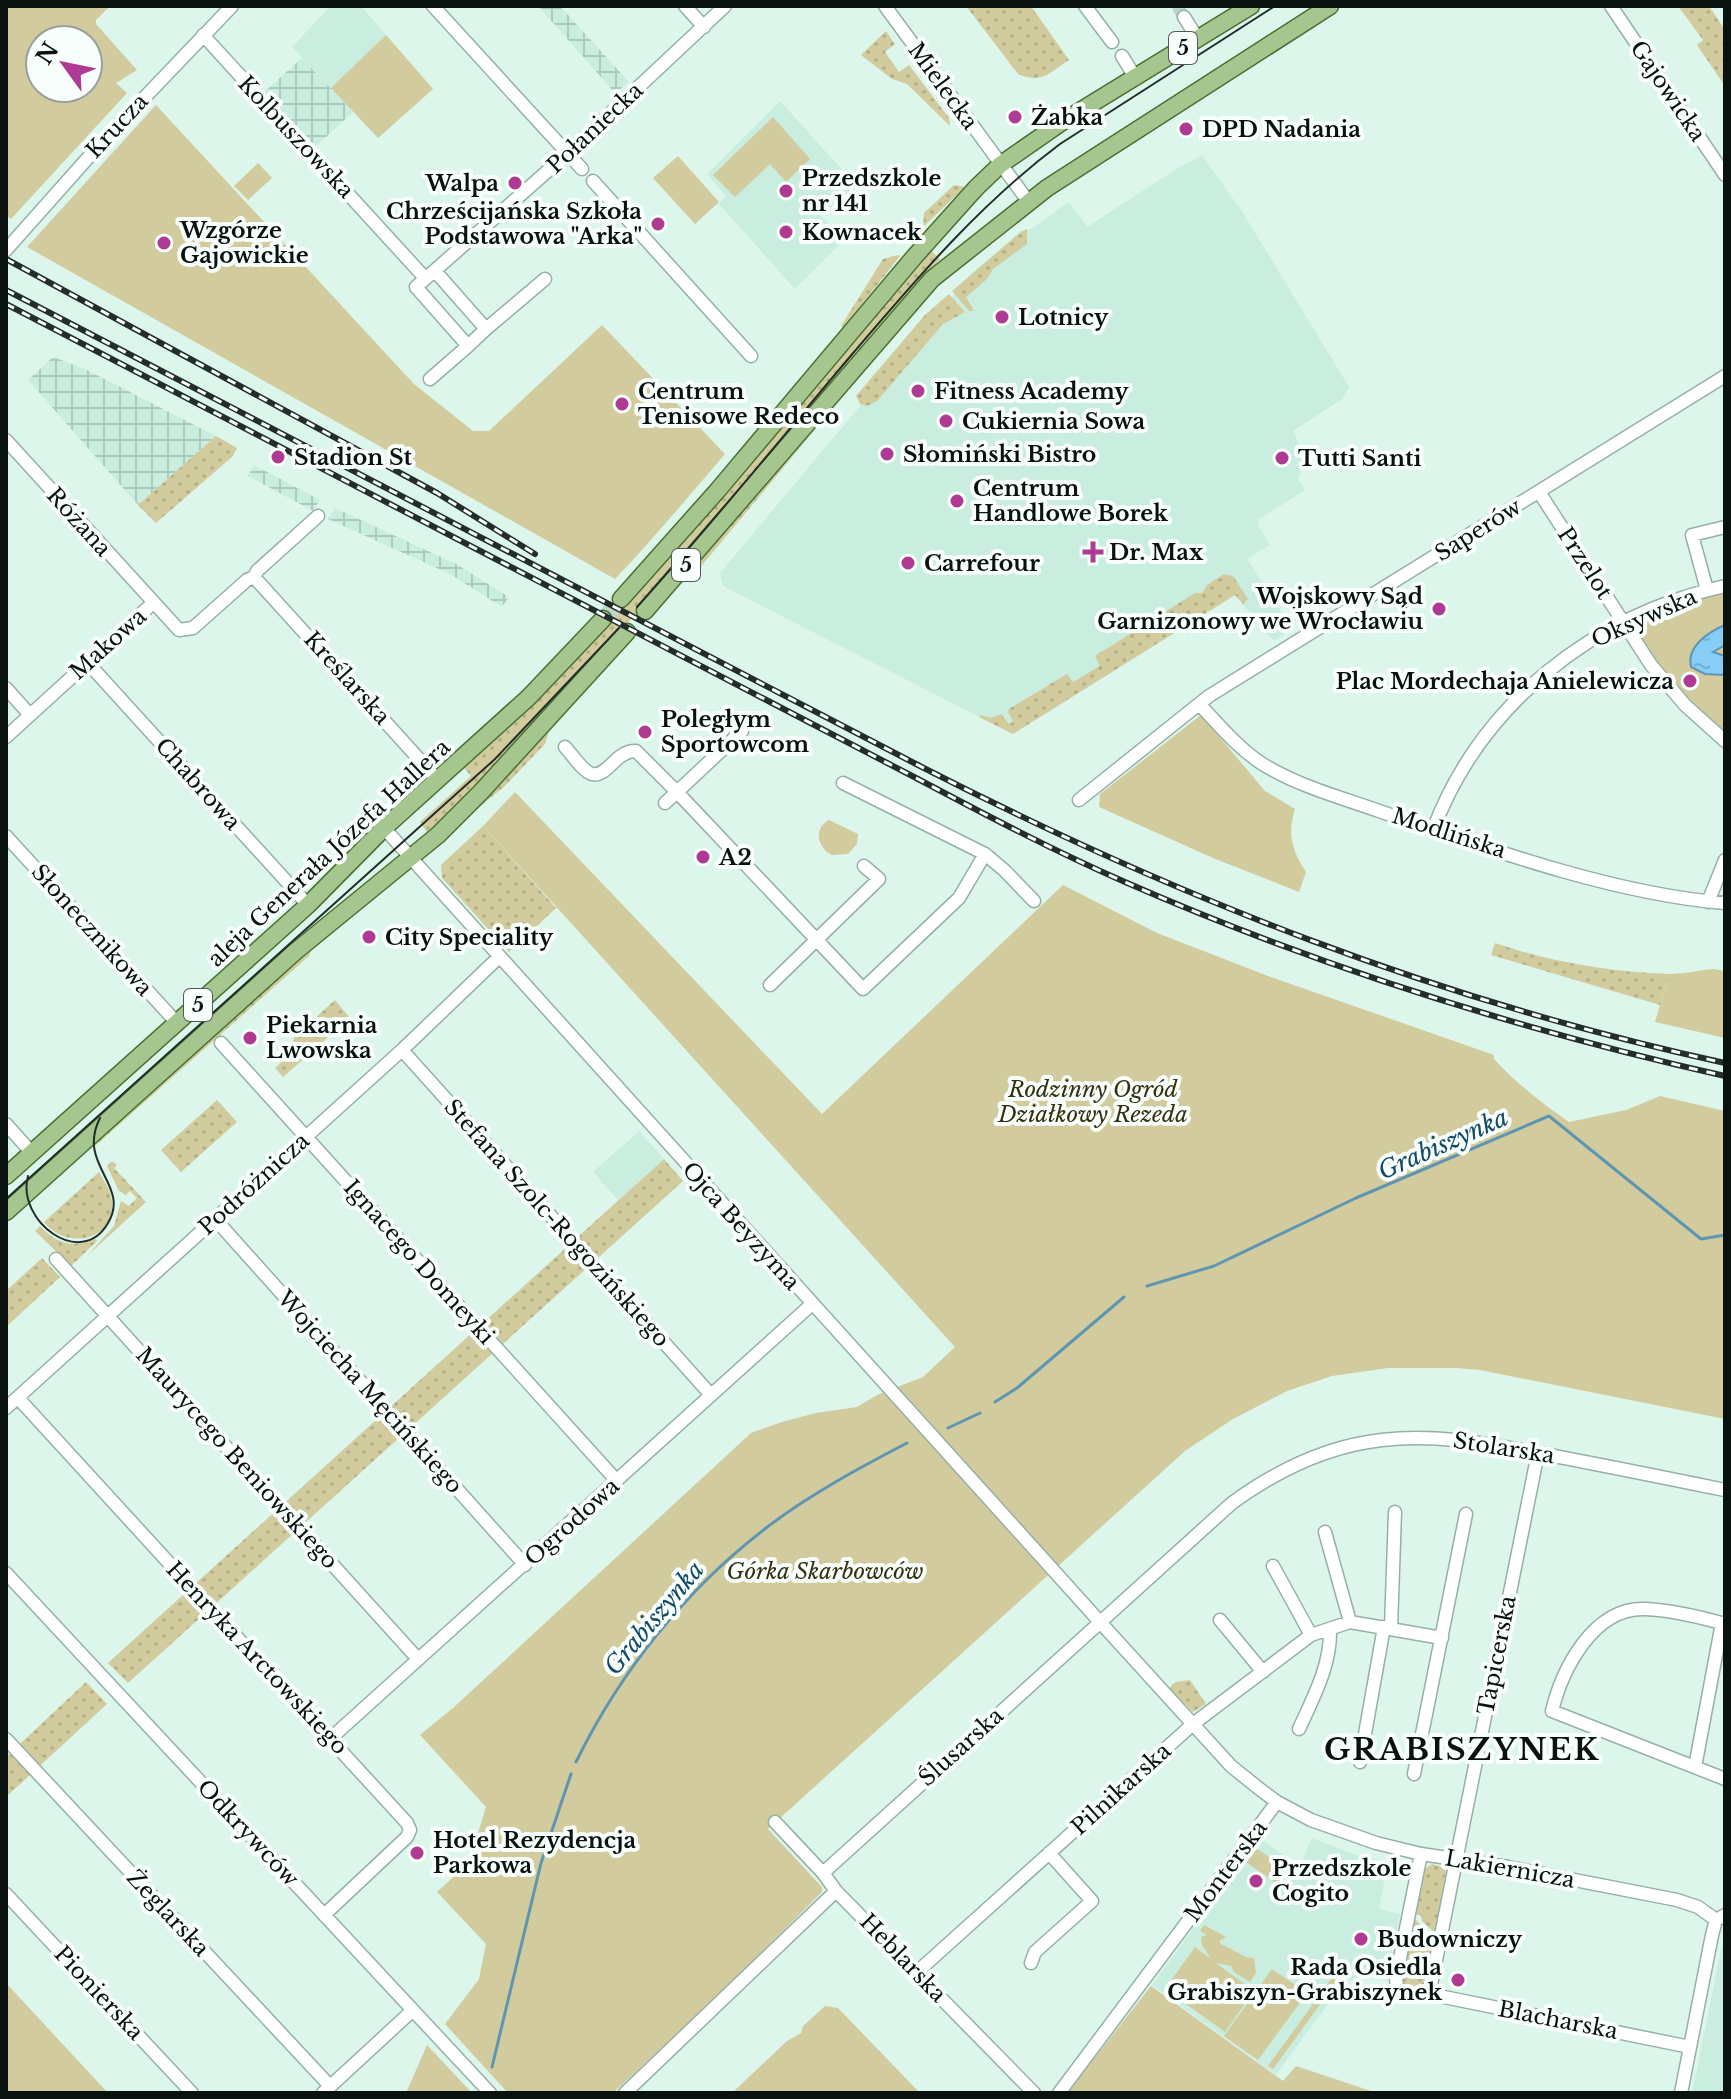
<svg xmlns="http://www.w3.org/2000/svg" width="1731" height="2099" font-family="'Libre Baskerville',serif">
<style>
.built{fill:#c9edde}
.industrial{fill:url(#industrial-grid)}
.grass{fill:url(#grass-dots)}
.green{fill:#d1cb9d;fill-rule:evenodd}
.water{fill:url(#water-ripples);stroke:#6095b2;stroke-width:2}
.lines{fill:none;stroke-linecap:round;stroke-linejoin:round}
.stream{stroke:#6095b2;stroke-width:3}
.minor-tunnel{stroke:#bcd4ca;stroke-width:12;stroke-dasharray:12 6;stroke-linecap:butt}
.major-tunnel{stroke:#bcd4ca;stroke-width:16;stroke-dasharray:16 8;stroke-linecap:butt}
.minor-casing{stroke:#97b0a5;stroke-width:15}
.major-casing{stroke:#477031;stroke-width:19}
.minor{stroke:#fff;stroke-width:12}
.major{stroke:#a5c78f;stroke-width:16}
.tram{stroke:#232e2a;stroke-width:2}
.rail-casing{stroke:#232e2a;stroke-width:6}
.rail{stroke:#f8fefb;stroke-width:3;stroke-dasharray:9;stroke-linecap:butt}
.poi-dot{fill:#af3a93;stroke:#f8fefb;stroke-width:3}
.labels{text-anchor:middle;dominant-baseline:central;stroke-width:8;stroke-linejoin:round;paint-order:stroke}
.shield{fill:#f8fefb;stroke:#515956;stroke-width:2}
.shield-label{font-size:20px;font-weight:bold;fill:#09120f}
.street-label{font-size:22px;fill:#09120f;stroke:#f8fefb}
.poi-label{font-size:22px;font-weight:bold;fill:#09120f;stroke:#f8fefb;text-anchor:start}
.park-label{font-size:22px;font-style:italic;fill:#342f0f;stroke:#f8fefb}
.water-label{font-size:24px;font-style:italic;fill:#134a67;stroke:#f8fefb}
.district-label{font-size:30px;font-weight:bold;letter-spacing:2px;fill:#09120f;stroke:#f8fefb}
</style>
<defs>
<pattern id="industrial-grid" width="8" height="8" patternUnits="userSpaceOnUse" patternTransform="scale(2)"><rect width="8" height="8" fill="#c9edde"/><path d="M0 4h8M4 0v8" fill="none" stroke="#abcabd"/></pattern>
<pattern id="grass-dots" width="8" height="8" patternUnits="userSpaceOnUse" patternTransform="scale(2)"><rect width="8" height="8" fill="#d1cb9d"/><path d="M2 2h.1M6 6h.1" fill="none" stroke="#b2ad86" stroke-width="1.8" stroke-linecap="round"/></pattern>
<pattern id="water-ripples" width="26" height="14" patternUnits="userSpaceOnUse" patternTransform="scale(2)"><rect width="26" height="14" fill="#86cdf8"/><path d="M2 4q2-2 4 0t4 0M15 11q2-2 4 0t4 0" fill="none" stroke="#72afd3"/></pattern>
</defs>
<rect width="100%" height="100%" fill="#dcf6eb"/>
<path class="built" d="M331,6h30l72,83 -55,49 -86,-91z
M780,101l76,84 -35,31 23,24 -49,49 -76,-85 7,-8 -19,-22z
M1202,155l41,58 106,174 -7,12 -49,32 12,26 -7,22 7,11 -47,30v5l12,20 -23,14 45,70 -18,12 -39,-46 -222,139 -290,-148 -3,-13 250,-298 51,-44 10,-2 38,-27 18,25 91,-59z
M639,1131l25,28 -46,41 -25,-28z
M1312,1838l41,16 35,8 -9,47 21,5 -13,66 -24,-4 -19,6 -68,93 -124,-90 103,-142 3,1 4,-5 34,26 6,-4z
M1725,1939v154h-33l31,-153z"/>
<path class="industrial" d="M542,6h18l69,76 -14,11 -75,-85z
M302,58l51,54 -39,36 -51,-55z
M53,357l32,12 131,67 -78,69 -110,-125z
M254,465l66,35 -7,11 -65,-35z
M335,508l121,56 53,33 -7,10 -52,-33 -122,-55z"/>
<path class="grass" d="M966,6h65l38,54c-20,13 -27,24 -51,14z
M1678,6h31l16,24v56l-28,-41 6,-5z
M886,31l9,13 -10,8 14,20 10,-7 40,53 1,8 -43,-42 -15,-5 -31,-24z
M954,185l11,2 -42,40 1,-14z
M1027,229v15l-34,25 -6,10 -21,18 8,14h-5l-17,-20 69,-59z
M928,248l12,11 -26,28c-157,186 -312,375 -485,548l-9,-13 51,-46 -7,-8 62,-56 138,-152z
M898,255l2,1 -56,71 -3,-1 42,-67z
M949,294l16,18 -22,12 -66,77 -10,5 -7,-2 -4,-8 69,-81z
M818,426l-120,144h-7z
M216,436l21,12 -4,8 -77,67 -18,-18z
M1224,574l9,2 15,23 -5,5 -8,-9 -222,139 -34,-17 2,-2 9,3 11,-4 8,10 4,-3 -5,-9 1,-3 58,-35 6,8 27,-16 -5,-10 100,-63h7l5,-8z
M551,725l-6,19 -40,42 -38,31z
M483,826l73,82 -47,44 -67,-74 -1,-13z
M1495,943c55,19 115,29 174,31l-9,31 -169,-50z
M311,951l-2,5 -214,190v-4l211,-190z
M335,1000l15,18 -67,59 -8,-9 16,-15 3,-16z
M217,1100l20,22 -56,50 -20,-22z
M664,1159l19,22 -555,502 -20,-20z
M112,1161l5,4 -3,3 32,34 -59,54 27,-30 7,-25 8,5 8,-8 -7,-7 -4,4 -7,-4 -12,-25z
M99,1172c5,9 12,19 13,30 2,40 -46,48 -68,20z
M40,1226c15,17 34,23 55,13l2,2 -26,25 -36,-35z
M42,1258l18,19 -54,50v-36z
M1190,1680l16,24 -13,8 -24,-24 7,-6z
M86,1682l21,22 -101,93v-40z
M1432,1864l10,3 4,5 -11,61 -13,-12 -1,-6h-4l-1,-7 7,-38z
M1414,1918l20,21 -9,44 -10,7 -12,-5 -1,-3z"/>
<path class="green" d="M6,6h104l-14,14v4l41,46 -21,13 11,10 -116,126 -5,-4zM88,40v48h-48v-48z
M386,35l47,54 -55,49 -47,-50z
M156,105l258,279 59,47h16l113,-106 123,129c-36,42 -71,84 -110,125l-588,-332z
M773,117l37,42 -24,23 -16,-18 -35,33 -22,-22z
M678,156l41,46 -24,22 -42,-46z
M258,163l14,15 -24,22 -14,-14z
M1725,590v146l-50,-49 -41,-56c2,-19 72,-35 91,-41z
M1201,715l64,76 30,18c-8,26 -3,41 11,63l-7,20 -86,-34 -114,-51 1,-13z
M515,792l307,322 241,-229 94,48 111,43 226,79v4c22,24 48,44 75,63l57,-12 34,-14 65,15v308l-245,-49 -24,-2h-68l-56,8 -45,15 -54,28 -48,32 -417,378 54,58v5l-94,94 -115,107h-105l-63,-69 34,-45 7,-35 -49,-52 32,-29 17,-56 -66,-72 33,-27 298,-275 31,-11 34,-9 41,-6 20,-12 46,-18 32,-30 -472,-521z
M829,820l29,14 -1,10 -9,10 -16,1c-15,-8 -19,-26 -3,-35z
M1714,969l11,2v67l-70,-16 14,-48c18,0 28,-4 45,-5z
M1253,1846l32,22 -2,20 -40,-28z
M1204,1925l22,12 -7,4 2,3 25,13 8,1 2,15 -6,9 -16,-10 -3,-6 -15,-3 38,28 -29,41 -60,-43 30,-42 16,12 -9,-14 -1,-8 6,-2 -7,-4z
M1272,1969l35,24 -49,67 -34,-24z
M1335,1974l5,3 -67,92 -5,-3z
M6,1983l102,110h-102l2,-4 -2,-2z
M1151,1986l132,95 13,-15 81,27h-310z
M825,2006l13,2 82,85h-188l55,-52 14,-8 2,-7z
M427,2045l45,48h-66z"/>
<path class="water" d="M1725,625v20l-12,7 12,4v19l-20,-1 -14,-7c-5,-20 17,-35 34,-42z"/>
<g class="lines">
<path class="stream" d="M1147,1286l67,-20 142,-68 193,-82 152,123 24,-4
M995,1402l22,-14 107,-91
M948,1428l32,-15
M576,1762c44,-90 110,-173 190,-234 43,-33 93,-60 141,-85
M492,2067l49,-204 30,-89"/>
<path class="minor-tunnel" d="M1177,6l7,11"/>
<path class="major-tunnel" d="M603,619l18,-20"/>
<g class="minor-casing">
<path id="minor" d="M433,6l149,163
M685,6l19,21
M885,6l143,195
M1085,6l27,36
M1611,6l114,169
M1184,17l14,22
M203,35l222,243
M1122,56l13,21
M593,181l158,175
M6,250l96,-108 130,-136
M435,271l51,58 -18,17 -52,-59 152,-134 157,-147
M486,329l59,-50
M430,379l38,-33
M6,440l173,190 14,-2 54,-48 7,-3 3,-6 61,-55
M1539,492l112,173 34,40 40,36
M254,577l184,203
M1707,590l-15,-55 33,-8
M87,662l221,243
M6,688l24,27
M1200,705c20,21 37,42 61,58 36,23 79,34 118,48 107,37 234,83 346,92
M6,737l147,-134
M565,747c7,7 17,24 27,27 15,4 24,-24 44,-23l41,41 65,-61
M1079,800l130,-104 516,-320
M665,803l12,-11 186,197 96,-91 26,-44 -142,-71
M384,828l716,794 131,144 26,21 20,15 34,18 65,23 45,11 87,13 169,33 21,7 14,10
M1433,830c48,-127 161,-215 292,-244
M6,836l171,187
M985,854l19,16 30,31
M1708,902l17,-42
M770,985l109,-106 -15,-13
M221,1043l396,438
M402,1050l309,345
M6,1124l26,29
M215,1219l310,346
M56,1259l362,400
M18,1398l389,425 3,7 -3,7 -83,78
M6,1408l396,-358 97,-93
M1325,1532l25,90
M1273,1566l38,69
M6,1573l484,520
M1220,1620l43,52
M1725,1624c-25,-7 -54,-14 -80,-15 -52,-2 -83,61 -93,102l173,68
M1391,1628l4,-116
M1299,1729c15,-33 32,-64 31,-100
M331,1738l481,-434
M6,1739l324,347
M1360,1762l24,-135
M1695,1767l27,-144
M1414,1774l52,-260
M775,1822l48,51 13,18 198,202
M1421,1854l-25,124 1,9c11,10 24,11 34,-2l107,-532
M823,1873l409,-370c44,-32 95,-57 150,-63 52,-6 101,3 151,12 64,12 128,25 192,38
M6,1894l186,199
M1031,1963l4,-11 57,-51 -43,-48
M917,1972l276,-248 118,-89 39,-13 92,16
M1427,1990l12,6 251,51
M323,2093l90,-83
M625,2093l211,-202
M1059,2093l218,-291
M1681,2093l31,-158 4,-15 9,-5"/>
</g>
<g class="major-casing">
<path id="major" d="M621,599l97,-109 197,-234 61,-68 24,-23 62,-43 189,-116
M645,611l287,-332 115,-91 283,-182
M6,1176l302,-271 76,-77 145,-131 74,-78
M6,1212l290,-261 142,-116 43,-43 146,-160"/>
</g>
<use href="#minor" class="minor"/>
<use href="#major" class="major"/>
<path class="tram" d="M637,607c75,-83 145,-170 217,-255 64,-75 127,-149 206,-208l215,-138
M28,1176c-12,45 53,94 80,47 23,-38 -32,-58 -8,-105
M6,1199l489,-440 124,-131"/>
<g class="rail-casing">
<path id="rail" d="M6,259l431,234 98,61
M6,290l910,474c259,133 523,237 809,299
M6,304l912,475c68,36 136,72 207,103 192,84 395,148 600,194"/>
</g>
<use href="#rail" class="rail"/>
</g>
<g class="poi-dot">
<circle cx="1015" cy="117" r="8"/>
<circle cx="1186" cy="129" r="8"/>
<circle cx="515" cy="183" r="8"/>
<circle cx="786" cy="191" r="8"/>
<circle cx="658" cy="224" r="8"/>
<circle cx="786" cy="232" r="8"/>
<circle cx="164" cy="243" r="8"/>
<circle cx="1002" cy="317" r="8"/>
<circle cx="918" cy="391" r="8"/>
<circle cx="622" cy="404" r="8"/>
<circle cx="946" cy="421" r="8"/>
<circle cx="887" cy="454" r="8"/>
<circle cx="278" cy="457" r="8"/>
<circle cx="1282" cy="458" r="8"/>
<circle cx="957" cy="501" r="8"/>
<path d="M1089 540h8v8h8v8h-8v8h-8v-8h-8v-8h8z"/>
<circle cx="908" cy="563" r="8"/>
<circle cx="1439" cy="609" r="8"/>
<circle cx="1690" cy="681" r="8"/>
<circle cx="645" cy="732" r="8"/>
<circle cx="703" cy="857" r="8"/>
<circle cx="369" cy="937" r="8"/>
<circle cx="250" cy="1038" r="8"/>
<circle cx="417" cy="1853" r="8"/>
<circle cx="1256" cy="1881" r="8"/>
<circle cx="1361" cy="1939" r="8"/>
<circle cx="1458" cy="1980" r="8"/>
</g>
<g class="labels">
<g class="shield">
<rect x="1169" y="32" width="28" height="32" rx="6"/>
<rect x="672" y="549" width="28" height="32" rx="6"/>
<rect x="184" y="989" width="28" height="32" rx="6"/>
</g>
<g class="shield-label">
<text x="1183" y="48">5</text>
<text x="686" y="565">5</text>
<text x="198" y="1005">5</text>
</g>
<g class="street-label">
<text transform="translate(943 86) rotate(54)">Mielecka</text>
<text transform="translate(1668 91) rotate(56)">Gajowicka</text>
<text transform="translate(117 126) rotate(-47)">Krucza</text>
<text transform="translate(595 128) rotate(-43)">Połaniecka</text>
<text transform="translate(296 137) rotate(47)">Kolbuszowska</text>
<text transform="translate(79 522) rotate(48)">Różana</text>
<text transform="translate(1478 530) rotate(-32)">Saperów</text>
<text transform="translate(1585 563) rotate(57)">Przelot</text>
<text transform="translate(1644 618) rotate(-24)">Oksywska</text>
<text transform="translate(108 644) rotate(-42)">Makowa</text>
<text transform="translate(347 678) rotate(48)">Kreślarska</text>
<text transform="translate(198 784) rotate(48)">Chabrowa</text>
<text transform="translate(1449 833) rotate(18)">Modlińska</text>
<text transform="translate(329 853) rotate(-43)">aleja Generała Józefa Hallera</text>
<text transform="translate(92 930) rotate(48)">Słonecznikowa</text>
<text transform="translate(254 1184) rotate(-42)">Podróżnicza</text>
<text transform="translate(557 1223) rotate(48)">Stefana Szolc-Rogozińskiego</text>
<text transform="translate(741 1226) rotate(48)">Ojca Beyzyma</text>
<text transform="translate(419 1262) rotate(48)">Ignacego Domeyki</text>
<text transform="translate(370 1392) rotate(48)">Wojciecha Męcińskiego</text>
<text transform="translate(1504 1448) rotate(9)">Stolarska</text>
<text transform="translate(237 1458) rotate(48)">Maurycego Beniowskiego</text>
<text transform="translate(572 1522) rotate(-42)">Ogrodowa</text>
<text transform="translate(1497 1655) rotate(-79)">Tapicerska</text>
<text transform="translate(257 1658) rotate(47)">Henryka Arctowskiego</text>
<text transform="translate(961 1747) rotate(-42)">Ślusarska</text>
<text transform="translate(1121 1789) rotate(-42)">Pilnikarska</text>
<text transform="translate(248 1833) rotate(47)">Odkrywców</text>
<text transform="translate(1510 1869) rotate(10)">Lakiernicza</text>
<text transform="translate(1226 1871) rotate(-53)">Monterska</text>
<text transform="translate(168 1913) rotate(47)">Żeglarska</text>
<text transform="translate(903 1958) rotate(46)">Heblarska</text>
<text transform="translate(99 1993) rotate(47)">Pionierska</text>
<text transform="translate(1558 2020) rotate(11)">Blacharska</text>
</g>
<g class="poi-label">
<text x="1031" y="117">Żabka</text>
<text x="1202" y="129">DPD Nadania</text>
<text x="802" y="178">Przedszkole<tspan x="802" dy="25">nr 141</tspan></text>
<text x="499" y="183" text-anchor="end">Walpa</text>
<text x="642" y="211" text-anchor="end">Chrześcijańska Szkoła<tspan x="642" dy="25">Podstawowa "Arka"</tspan></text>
<text x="180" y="230">Wzgórze<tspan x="180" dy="25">Gajowickie</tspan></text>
<text x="802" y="232">Kownacek</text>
<text x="1018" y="317">Lotnicy</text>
<text x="638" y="391">Centrum<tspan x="638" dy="25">Tenisowe Redeco</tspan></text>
<text x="934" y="391">Fitness Academy</text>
<text x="962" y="421">Cukiernia Sowa</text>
<text x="903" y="454">Słomiński Bistro</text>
<text x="294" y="457">Stadion St</text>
<text x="1298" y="458">Tutti Santi</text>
<text x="973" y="488">Centrum<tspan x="973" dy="25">Handlowe Borek</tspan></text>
<text x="1109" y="552">Dr. Max</text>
<text x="924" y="563">Carrefour</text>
<text x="1423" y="596" text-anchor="end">Wojskowy Sąd<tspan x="1423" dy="25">Garnizonowy we Wrocławiu</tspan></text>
<text x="1674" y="681" text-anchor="end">Plac Mordechaja Anielewicza</text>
<text x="661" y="719">Poległym<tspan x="661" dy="25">Sportowcom</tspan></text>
<text x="719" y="857">A2</text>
<text x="385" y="937">City Speciality</text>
<text x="266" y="1025">Piekarnia<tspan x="266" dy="25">Lwowska</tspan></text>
<text x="433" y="1840">Hotel Rezydencja<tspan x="433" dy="25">Parkowa</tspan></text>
<text x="1272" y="1868">Przedszkole<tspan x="1272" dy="25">Cogito</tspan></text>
<text x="1377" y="1939">Budowniczy</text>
<text x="1442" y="1967" text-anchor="end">Rada Osiedla<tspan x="1442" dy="25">Grabiszyn-Grabiszynek</tspan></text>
</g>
<g class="park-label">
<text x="1093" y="1089">Rodzinny Ogród<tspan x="1093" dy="25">Działkowy Rezeda</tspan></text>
<text x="825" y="1571">Górka Skarbowców</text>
</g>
<g class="water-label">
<text transform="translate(1443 1144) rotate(-24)">Grabiszynka</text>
<text transform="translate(654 1618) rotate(-50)">Grabiszynka</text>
</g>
<g class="district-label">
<text x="1462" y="1749">GRABISZYNEK</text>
</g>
</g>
<rect width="1731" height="2099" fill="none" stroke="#09120f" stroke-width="16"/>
<g transform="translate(64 64) rotate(303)"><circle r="38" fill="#f8fefb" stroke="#98a09d" stroke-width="2"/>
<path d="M0-6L14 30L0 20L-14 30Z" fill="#af3a93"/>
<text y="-12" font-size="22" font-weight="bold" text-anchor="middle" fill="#09120f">N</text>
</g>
</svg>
